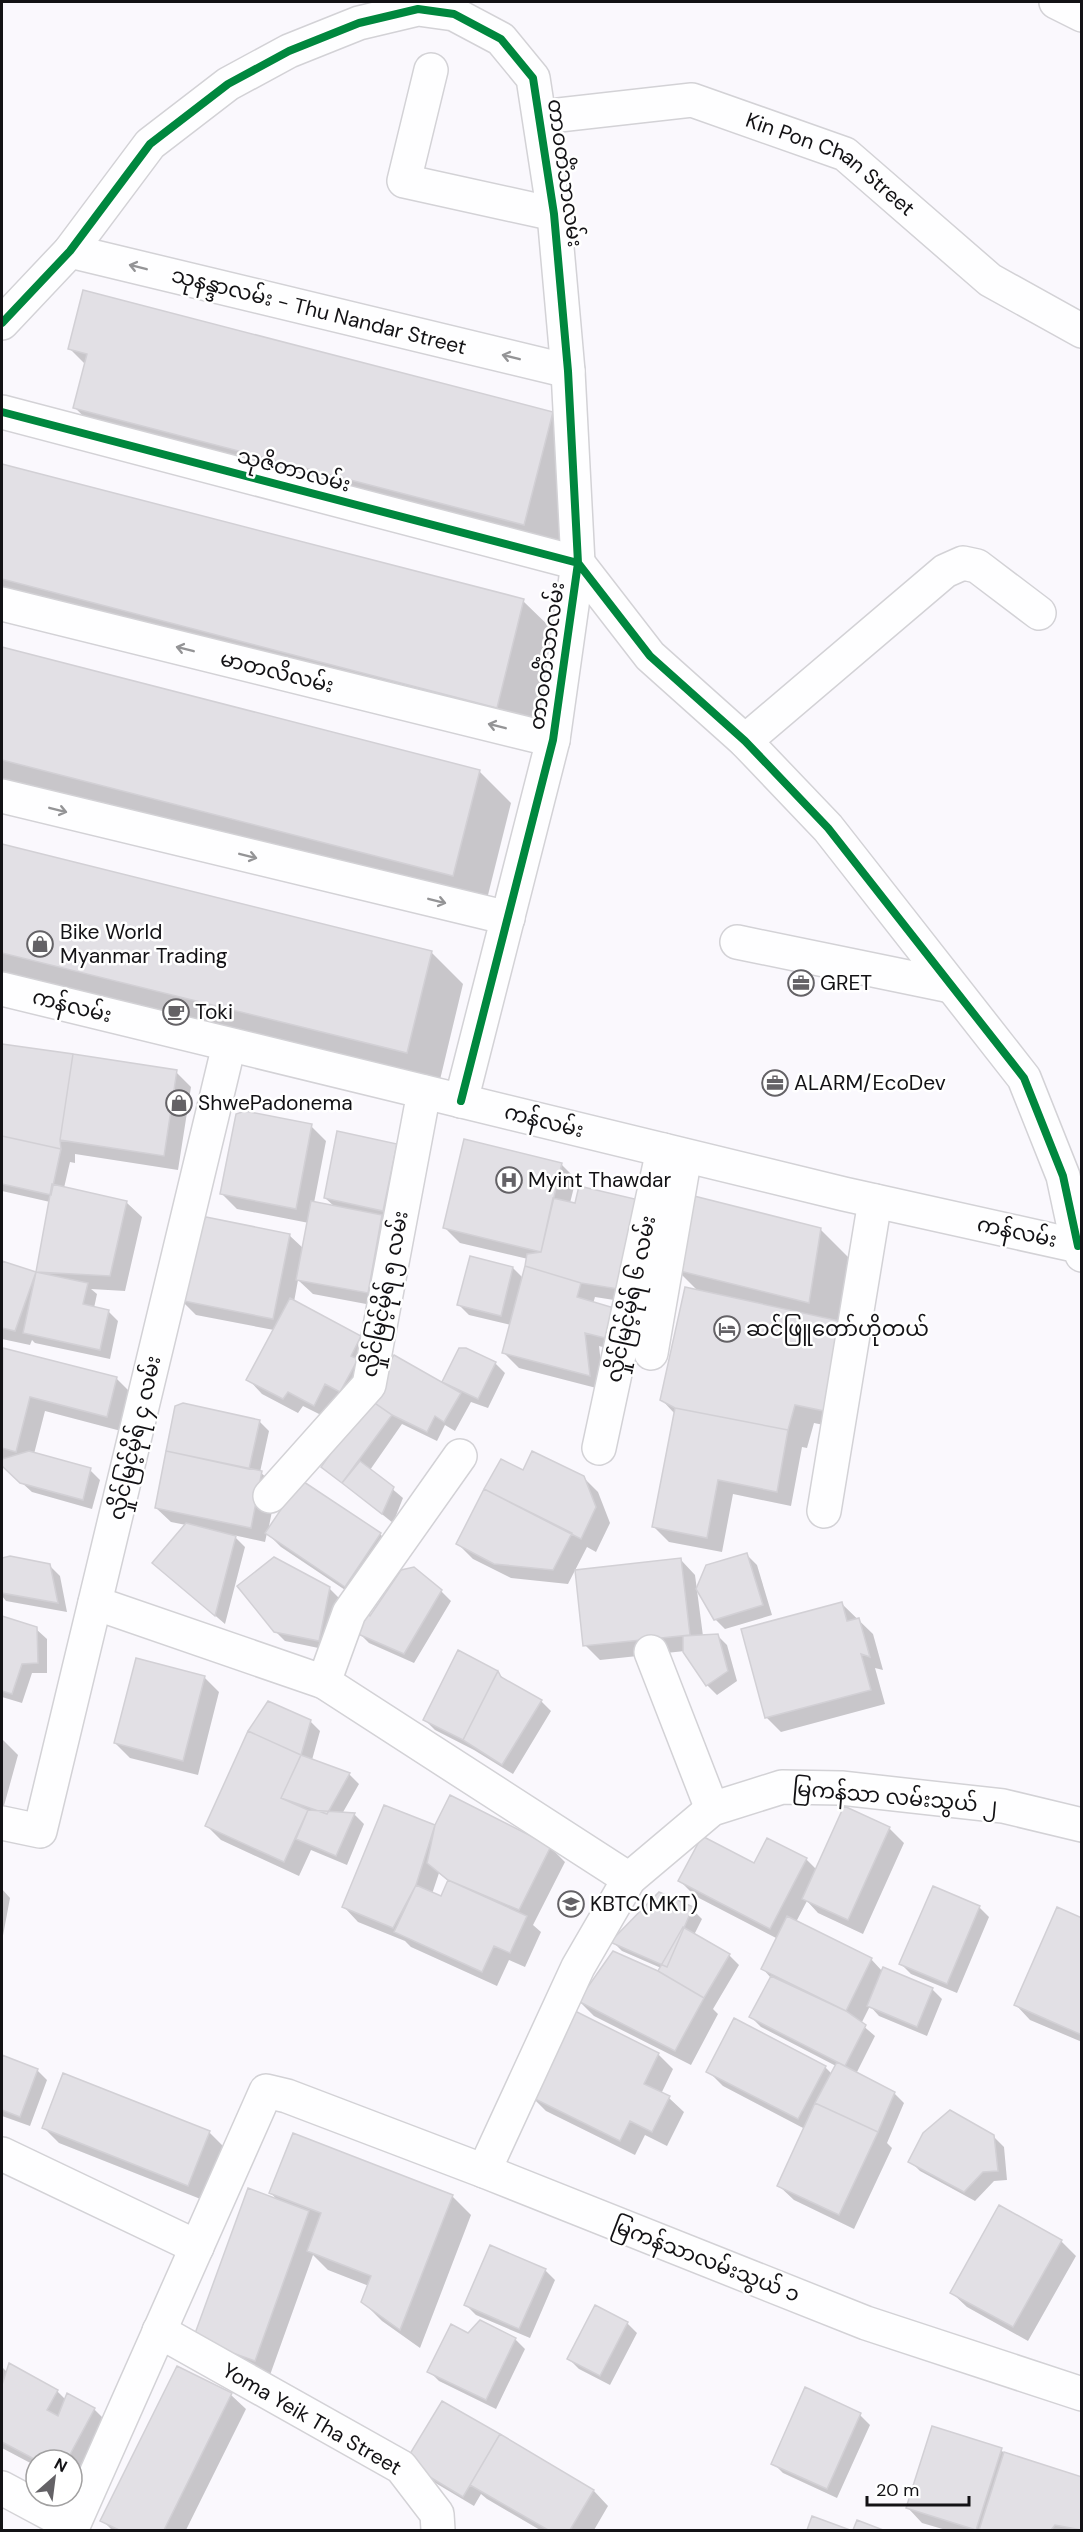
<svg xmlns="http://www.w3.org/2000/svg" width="1083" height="2532" font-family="'DM Sans','Noto Sans Myanmar',sans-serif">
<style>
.shadow{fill:#0003;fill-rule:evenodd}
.building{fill:#e2e0e5;stroke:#d2d0d5;stroke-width:1.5}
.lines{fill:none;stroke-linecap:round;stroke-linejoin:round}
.minor-casing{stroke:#d3d2d6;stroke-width:36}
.major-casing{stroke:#d3d2d6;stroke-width:36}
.minor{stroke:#fefeff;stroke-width:33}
.major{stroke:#fefeff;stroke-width:33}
.cycleway-casing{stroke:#fff;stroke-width:11}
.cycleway{stroke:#00873e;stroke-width:8}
.oneway{stroke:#949496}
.labels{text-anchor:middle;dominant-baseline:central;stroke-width:5;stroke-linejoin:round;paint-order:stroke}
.street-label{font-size:21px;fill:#131215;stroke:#fff}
.poi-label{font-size:21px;fill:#131215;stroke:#fff;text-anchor:start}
</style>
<rect width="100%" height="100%" fill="#faf8fd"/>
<path class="shadow" d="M70,349l482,64 32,32 -28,111 -449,-117 -32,-31 11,-43z
M2,466l521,135 32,31 -27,107 -526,-137z
M2,649l477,122 32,32 -26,104 -483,-125z
M2,846l429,106 32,32 -24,100 -437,-108z
M2,1046l174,26 15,15 -13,83 -103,-16v9l-5,-1 -6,26 63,15 15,14 -17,74 -34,-2 6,5 -3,14 14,3 10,10 -8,38 -75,-16 -3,-3 -2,5 -28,-6v-78l35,13 13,-72 -48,-11z
M311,1126l15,15 -12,62 21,4 -10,-9 71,-53 10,10 -13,65 -10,-2 14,13 -15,76 -69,-13 -15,-14 -4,22 66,35 15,15 -46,67 -26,-13 -5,7 -36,-19 -14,-15 26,-49 -78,-15 -15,-15 108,-65 15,14 5,-26 -72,-14 -15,-15z
M562,1165l14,14 -6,24 63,100 -38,-6 -2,7 20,5 7,43 -21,-6 5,44 -85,-22 -15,-15 7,-28 -42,-10 -10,-10 54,-37 10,10 5,-19 -68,-16 -15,-15z
M820,1229l32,32 -4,169 -34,-7 -7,25 -5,-1 -11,59 -58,-12 -11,58 -53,-10 -15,-15 21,-113 -14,-15 38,-107 -22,-22z
M460,1349l35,14 10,10 -17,35 -17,-6 -16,29 -10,-6 -8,16 -35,-17 -32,46 33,28 -10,25 -70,-56 47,-67 73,-16z
M4,1350l112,28 15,15 -10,38 -76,-20 -11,43 56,16 10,10 -8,29 -60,-17 -30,-27v-4l4,-1 -4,-1v-98z
M259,1421l10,10 -9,41 17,15 -9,44 112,3 15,15 -35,51 -79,-53 -14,-14 -2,9 -32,-7 12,12 -20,77 -71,-61 32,-38 -15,-3 -15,-14z
M524,1472l59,5 15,15 12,31 -14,29 -9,-5 -19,37 -57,-6 -38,-19 -15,-15z
M747,1555l10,10 15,50 -47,14 -10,-10z
M10,1558l39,7 11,11 7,36 -61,-11 -4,-5v-34z
M681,1560l14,15 8,61 14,-1 10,10 10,36 -20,14 -10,-10 -22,-34 -85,9 -15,-15z
M329,1588l10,10 -11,52 -43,-9 -10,-10z
M441,1591l10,10 -37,62 -45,-20 -10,-10 12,-15z
M842,1604l31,30 10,36 -8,-2 10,36 -104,28 -15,-15z
M2,1618l34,11 11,10v34h-15l-10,30 -20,-6z
M497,1672l10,10 34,19 10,10 -38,63 -39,-24 -39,-20 -10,-10z
M204,1677l15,15 -21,83 -68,-17 -15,-15z
M310,1721l10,10 -8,29 37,14 10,10 -17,30h12l10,10 -17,41 -36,-15 -12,26 -78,-36 -15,-15z
M2,1739l16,16 -16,58z
M384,1806l51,21 115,20 15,15 -32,63 8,7 -16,35 -16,-7 -12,26 -86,-39 -6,-6 -47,-19 -14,-15zM439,1873l10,9 -8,16 -9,-4z
M889,1828l15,15 -41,91 -45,-21 -11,-12 -11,21 75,37 12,13 49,17 10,10 -15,37 -48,-20 -9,-10 -9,18 14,12 -19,38 38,19 10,10 -17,40 5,5 -38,81 -60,-29 -15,-14 26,-57 -82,-43 -15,-15 117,-4 7,7 4,-8 -75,-39 -10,-10 20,-39 -8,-9 15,-30 -83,-43 -15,-15 74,-16 52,-6 11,11z
M933,1888l46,19 10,10 -32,76 -46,-19 -10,-10z
M2,1889l8,9 -8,43z
M659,1894l33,15 10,10 -8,16 35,20 10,10 -26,44 5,5 -27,51 -97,-49 -15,-15 79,-28 3,-5 -39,-17 -9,-9z
M1082,1920v122l-52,-22 -14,-15z
M573,2012l85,42 15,15 -12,25 8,4 15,14 -17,34 -22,-11 -10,20 -89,-44 -15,-15z
M2,2057l35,13 10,10 -17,46 -28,-10z
M44,2128l165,4 15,15 -21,53 -144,-57z
M993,2136l11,11 3,33 -13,1 -19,20 -55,-30 -10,-10z
M271,2193l181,3 19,19 -51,133 -38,-27 -19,-19 6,-16 -41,-16 -15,-15 -43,120 -75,-36 84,-137z
M1061,2241l15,15 -48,85 -61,-34 -15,-14z
M545,2270l10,10 -25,58 -54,-23 -10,-10z
M627,2323l10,10 -27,52 -31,-16 -10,-10z
M515,2339l10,10 -29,60 -57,-28 -10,-10z
M2,2367l5,5 50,19 9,9 28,9 15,15 -34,63 -3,-2v-25h-36v6l-34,-18z
M806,2389l54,26 10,10 -33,73 -54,-25 -10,-10z
M231,2395l15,14 -60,121h-74l-10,-10z
M442,2403l152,88 14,15 -14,24h-54l-53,-31 -6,-5 -7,12 -57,-34z
M1001,2450l4,4 77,25v51h-136l-24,-7 -14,-15z
M813,2517l33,13h-38z"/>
<path class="building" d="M83,290l470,122 -29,113 -451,-117 14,-54 -19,-5z
M2,464l522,135 -27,109 -495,-129z
M2,647l478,123 -27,106 -451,-116z
M2,844l430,107 -25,102 -405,-100z
M2,1044l71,10 -13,86 1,9 -59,-13z
M73,1054l104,16 -13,86 -104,-16z
M245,1111l67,13 -16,85 -76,-15 16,-80z
M337,1131l60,13 -14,67 -59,-13z
M2,1136l59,13 -10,46 -49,-11z
M464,1139l98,24 -21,89 -98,-24z
M52,1184l75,17 -17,75 -74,-4z
M579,1186l60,14 -21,89 -37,-6 -56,-17 2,-12 14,-2 12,-54 22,5z
M694,1196l127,32 -12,75 -133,-33z
M311,1201l71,14 -14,78 -72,-13z
M206,1217l84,17 -17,85 -94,-19 12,-61z
M470,1256l43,11 -12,49 -44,-11z
M2,1261l34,11 -21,59 -13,-3z
M525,1266l56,17 -4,14 37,11 -9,30 -20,-5 5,43 -88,-23z
M36,1272l52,11 -5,21 26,6 -9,40 -77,-17z
M685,1287l164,36 -20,89 -34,-7 -7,25 -113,-22 -15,-8z
M290,1298l71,38 -10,20 7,3 -18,33 -15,-8 -11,22 -26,-14 -5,7 -37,-19z
M3,1348l114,29 -10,40 -77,-20 -14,55 -14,-4z
M459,1348h7l30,14 -18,37 -36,-17z
M394,1355l67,38 -17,29 -9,-6 -8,16 -35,-17 -23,-16z
M369,1399l23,16 -50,68 -21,-16z
M183,1403l77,17 -11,49 -83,-18 9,-45z
M675,1408l113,22 -11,62 -59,-12 -11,58 -55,-11z
M29,1451l62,17 -8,32 -63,-17 -18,-17v-7z
M166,1451l96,20 -11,57 -96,-20z
M532,1451l52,25 12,31 -15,32 -97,-50 17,-30 22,11z
M360,1461l34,26 -12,27 -40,-31z
M301,1480l80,53 -36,54 -80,-54z
M484,1489l88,44 -19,37 -59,-6 -38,-20z
M186,1523l50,13 -21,80 -63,-53z
M747,1553l16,52 -49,15 -18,-31 10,-24z
M10,1556l40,8 8,39 -56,-10v-35z
M274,1557l56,30 -11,54 -45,-9 -37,-46z
M681,1558l9,77 -107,11 -8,-76z
M414,1567l28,23 -38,64 -46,-20 3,-25 9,7 31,-46z
M842,1602l5,19 12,-3 11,39 -9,-3 10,36 -106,28 -24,-89z
M2,1616l35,11 1,36 -16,1 -10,30 -10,-3z
M718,1634l10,37 -22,15 -23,-34v-16z
M458,1650l40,21 -35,69 -40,-20z
M136,1658l69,18 -22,85 -69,-18z
M498,1671l3,6 41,23 -40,65 -39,-25z
M268,1701l43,19 -10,35 -53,-24z
M248,1731l53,24 -20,43 27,12 -24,52 -79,-36z
M301,1755l49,18 -23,41 -46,-16z
M450,1795l101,51 -32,64 -71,-30 -21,-17 8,-38z
M384,1805l51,20 -19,60 -23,43 -51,-21z
M844,1806l46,21 -42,93 -46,-21z
M308,1810l47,3 -19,43 -40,-17z
M702,1836l52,27 13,-25 40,20 -37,71 -92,-48z
M448,1880l79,36 -17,37 -16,-7 -12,26 -88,-40 22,-47 25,11z
M933,1886l47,20 -33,78 -48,-20z
M659,1892l34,15 -26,60 -57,-25z
M1057,1907l25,11v117l-68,-30z
M787,1916l85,42 -26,53 -85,-42z
M683,1927l47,27 -26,44 -46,-27z
M613,1951l45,20 46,27 -29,53 -97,-50z
M883,1967l50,21 -16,39 -50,-21z
M771,1976l75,35 20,14 -21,41 -96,-49z
M573,2010l86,43 -15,31 26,12 -18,36 -22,-11 -10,20 -91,-45z
M734,2018l92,48 -28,53 -92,-47z
M2,2055l36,14 -18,48 -18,-7z
M837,2062l58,30 -17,40 -63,-29z
M63,2073l147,58 -22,55 -146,-58z
M815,2103l63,29 -39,83 -62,-29z
M950,2110l44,25 4,36 -15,1 -19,20 -56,-30 15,-29z
M293,2133l160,62 -53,135 -39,-28 10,-26 -64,-25 14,-38 -52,-20z
M248,2188l61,23 -54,150 -62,-22z
M999,2205l63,35 -49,87 -63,-34z
M490,2245l56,24 -27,60 -55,-24z
M595,2305l33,17 -28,54 -33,-17z
M480,2320l36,18 -30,62 -59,-28 24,-48 17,9z
M9,2363l49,27 -11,20 11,6 9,-23 28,15 -28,52h-31l-34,-18v-57z
M177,2366l55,27 -68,137h-45l-19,-9z
M805,2387l56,26 -34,76 -56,-25z
M442,2401l58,33 -37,63 -58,-35z
M932,2426l70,22 -26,82 -70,-22z
M500,2434l94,56 -24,40h-22l-78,-45z
M1004,2452l78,25v53l-27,-5 -4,5h-72z
M812,2516l38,14h-43z
M857,2520l26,10h-30z"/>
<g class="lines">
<g class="minor-casing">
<g id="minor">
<path d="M1056,2l26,13"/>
<path d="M431,70l-27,111 150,33"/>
<path id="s1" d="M541,117l151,-17 153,54 145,126 92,51"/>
<path d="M70,251l498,120"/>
<path d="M2,323l68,-72 80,-107 78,-60 61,-33 70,-28 59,-14 36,5 47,25 32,39 21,136 14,157 10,192 -25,177 -92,361"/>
<path d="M2,412l576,151 72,93 95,85 83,87 196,250 39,98 15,70"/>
<path d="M2,604l551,136"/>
<path d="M745,741l200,-170 18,-8 14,3 62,47"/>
<path d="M2,796l506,122"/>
<path d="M737,942l214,44"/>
<path d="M651,1353l34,-197"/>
<path d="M599,1448l64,-298"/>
<path d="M270,1496l99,-111 55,-293"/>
<path d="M824,1511l51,-310"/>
<path d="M95,1603l229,79 305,197"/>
<path d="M651,1652l61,157"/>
<path d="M324,1682l25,-69 111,-157"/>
<path d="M2,1823l38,8 189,-786"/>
<path d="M2,2154l195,93"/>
<path d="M484,2171l94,-204 51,-88 83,-70 70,-22 59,1 162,18 79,19"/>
<path d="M159,2331l242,136 36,47 1,16"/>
<path d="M2,2488l71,38 193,-435 21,5 197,75 382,152 216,71"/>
</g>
</g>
<g class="major-casing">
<path id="major" d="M2,989l842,205 234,52 4,9"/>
</g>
<use href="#minor" class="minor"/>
<use href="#major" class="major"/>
<g class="cycleway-casing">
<path id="cycleway" d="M2,323l68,-72 80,-107 78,-60 61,-33 70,-28 59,-14 36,5 47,25 32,39 21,136 14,157 10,192 -25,177 -92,361
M2,412l576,151 72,93 95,85 83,87 196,250 39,98 15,70"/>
</g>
<use href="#cycleway" class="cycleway"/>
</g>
<defs><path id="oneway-shaft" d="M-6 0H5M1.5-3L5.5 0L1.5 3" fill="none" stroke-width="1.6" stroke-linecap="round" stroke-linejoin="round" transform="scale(1.5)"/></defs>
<g class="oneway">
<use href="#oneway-shaft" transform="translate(138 267) rotate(-166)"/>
<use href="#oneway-shaft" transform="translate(511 357) rotate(-166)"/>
<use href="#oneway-shaft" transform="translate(185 649) rotate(-166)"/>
<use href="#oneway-shaft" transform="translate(497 726) rotate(-166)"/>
<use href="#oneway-shaft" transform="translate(58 810) rotate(14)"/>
<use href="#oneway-shaft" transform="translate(248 856) rotate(14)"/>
<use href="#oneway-shaft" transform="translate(437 901) rotate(14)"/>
</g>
<defs>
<g id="shop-ring" transform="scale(1.35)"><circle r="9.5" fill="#fff" stroke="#646266" stroke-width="1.5"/><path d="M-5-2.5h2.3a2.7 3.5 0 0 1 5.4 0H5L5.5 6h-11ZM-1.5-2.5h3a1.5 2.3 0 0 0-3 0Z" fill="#646266"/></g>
<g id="office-ring" transform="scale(1.35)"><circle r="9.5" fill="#fff" stroke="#646266" stroke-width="1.5"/><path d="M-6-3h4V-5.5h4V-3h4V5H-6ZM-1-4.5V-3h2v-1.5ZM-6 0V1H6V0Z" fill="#646266"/></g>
<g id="cafe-ring" transform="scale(1.35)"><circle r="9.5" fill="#fff" stroke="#646266" stroke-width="1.5"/><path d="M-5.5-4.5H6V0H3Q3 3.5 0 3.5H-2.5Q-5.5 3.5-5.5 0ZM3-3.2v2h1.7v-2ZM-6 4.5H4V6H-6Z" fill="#646266"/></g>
<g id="hospital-ring" transform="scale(1.35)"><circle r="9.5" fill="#fff" stroke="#646266" stroke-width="1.5"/><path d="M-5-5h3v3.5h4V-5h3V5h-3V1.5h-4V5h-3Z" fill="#646266"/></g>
<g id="hotel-ring" transform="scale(1.35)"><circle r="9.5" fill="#fff" stroke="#646266" stroke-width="1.5"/><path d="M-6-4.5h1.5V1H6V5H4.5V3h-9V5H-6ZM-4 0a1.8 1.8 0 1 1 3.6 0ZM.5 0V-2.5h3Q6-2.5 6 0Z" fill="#646266"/></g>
<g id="university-ring" transform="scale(1.35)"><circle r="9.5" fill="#fff" stroke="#646266" stroke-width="1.5"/><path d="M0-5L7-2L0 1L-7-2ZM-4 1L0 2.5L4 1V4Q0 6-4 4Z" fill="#646266"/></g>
</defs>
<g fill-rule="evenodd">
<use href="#shop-ring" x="40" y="944"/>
<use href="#office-ring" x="801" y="983"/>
<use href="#cafe-ring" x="176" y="1012"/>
<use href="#office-ring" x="775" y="1083"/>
<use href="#shop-ring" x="179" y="1103"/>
<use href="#hospital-ring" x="509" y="1180"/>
<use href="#hotel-ring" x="727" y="1329"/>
<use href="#university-ring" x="571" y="1904"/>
</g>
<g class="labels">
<g class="street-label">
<text stroke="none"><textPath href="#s1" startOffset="306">Kin Pon Chan Street</textPath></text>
<text transform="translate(565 173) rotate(82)">တာဝတိံသာလမ်း</text>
<text transform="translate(319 311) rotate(14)">သုနန္ဒာလမ်း - Thu Nandar Street</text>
<text transform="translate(294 470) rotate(15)">သုဇိတာလမ်း</text>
<text transform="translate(547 656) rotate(-82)">တာဝတိံသာလမ်း</text>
<text transform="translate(277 672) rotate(14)">မာတလိလမ်း</text>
<text transform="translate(72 1006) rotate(14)">ကန်လမ်း</text>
<text transform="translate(544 1121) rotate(14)">ကန်လမ်း</text>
<text transform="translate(1017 1232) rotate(12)">ကန်လမ်း</text>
<text transform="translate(385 1294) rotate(-79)">လှိုင်မြင့်မိုရ် ၅ လမ်း</text>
<text transform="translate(631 1299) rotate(-78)">လှိုင်မြင့်မိုရ် ၆ လမ်း</text>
<text transform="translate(135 1438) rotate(-77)">လှိုင်မြင့်မိုရ် ၄ လမ်း</text>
<text transform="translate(895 1797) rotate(5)">မြကန်သာ လမ်းသွယ် ၂</text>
<text transform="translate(706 2260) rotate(21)">မြကန်သာလမ်းသွယ် ၁</text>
<text transform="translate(312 2419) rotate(30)">Yoma Yeik Tha Street</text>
</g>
<g class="poi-label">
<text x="60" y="932">Bike World<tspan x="60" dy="24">Myanmar Trading</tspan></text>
<text x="820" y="983">GRET</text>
<text x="195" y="1012">Toki</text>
<text x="794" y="1083">ALARM/EcoDev</text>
<text x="198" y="1103">ShwePadonema</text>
<text x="528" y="1180">Myint Thawdar</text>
<text x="746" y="1329">ဆင်ဖြူတော်ဟိုတယ်</text>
<text x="590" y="1904">KBTC(MKT)</text>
</g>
</g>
<rect width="1083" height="2532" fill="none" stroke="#131215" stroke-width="6"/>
<g transform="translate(54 2478) rotate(28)"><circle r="28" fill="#ffffff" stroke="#a1a0a1" stroke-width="1.5"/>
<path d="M0-4.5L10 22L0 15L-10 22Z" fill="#646266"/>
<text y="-9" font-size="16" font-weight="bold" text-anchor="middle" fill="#131215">N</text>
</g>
<path d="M867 2496v9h102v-9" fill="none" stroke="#131215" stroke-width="3"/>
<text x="876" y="2496" font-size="18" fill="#131215" stroke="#ffffff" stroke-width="4.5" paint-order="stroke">20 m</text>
</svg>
